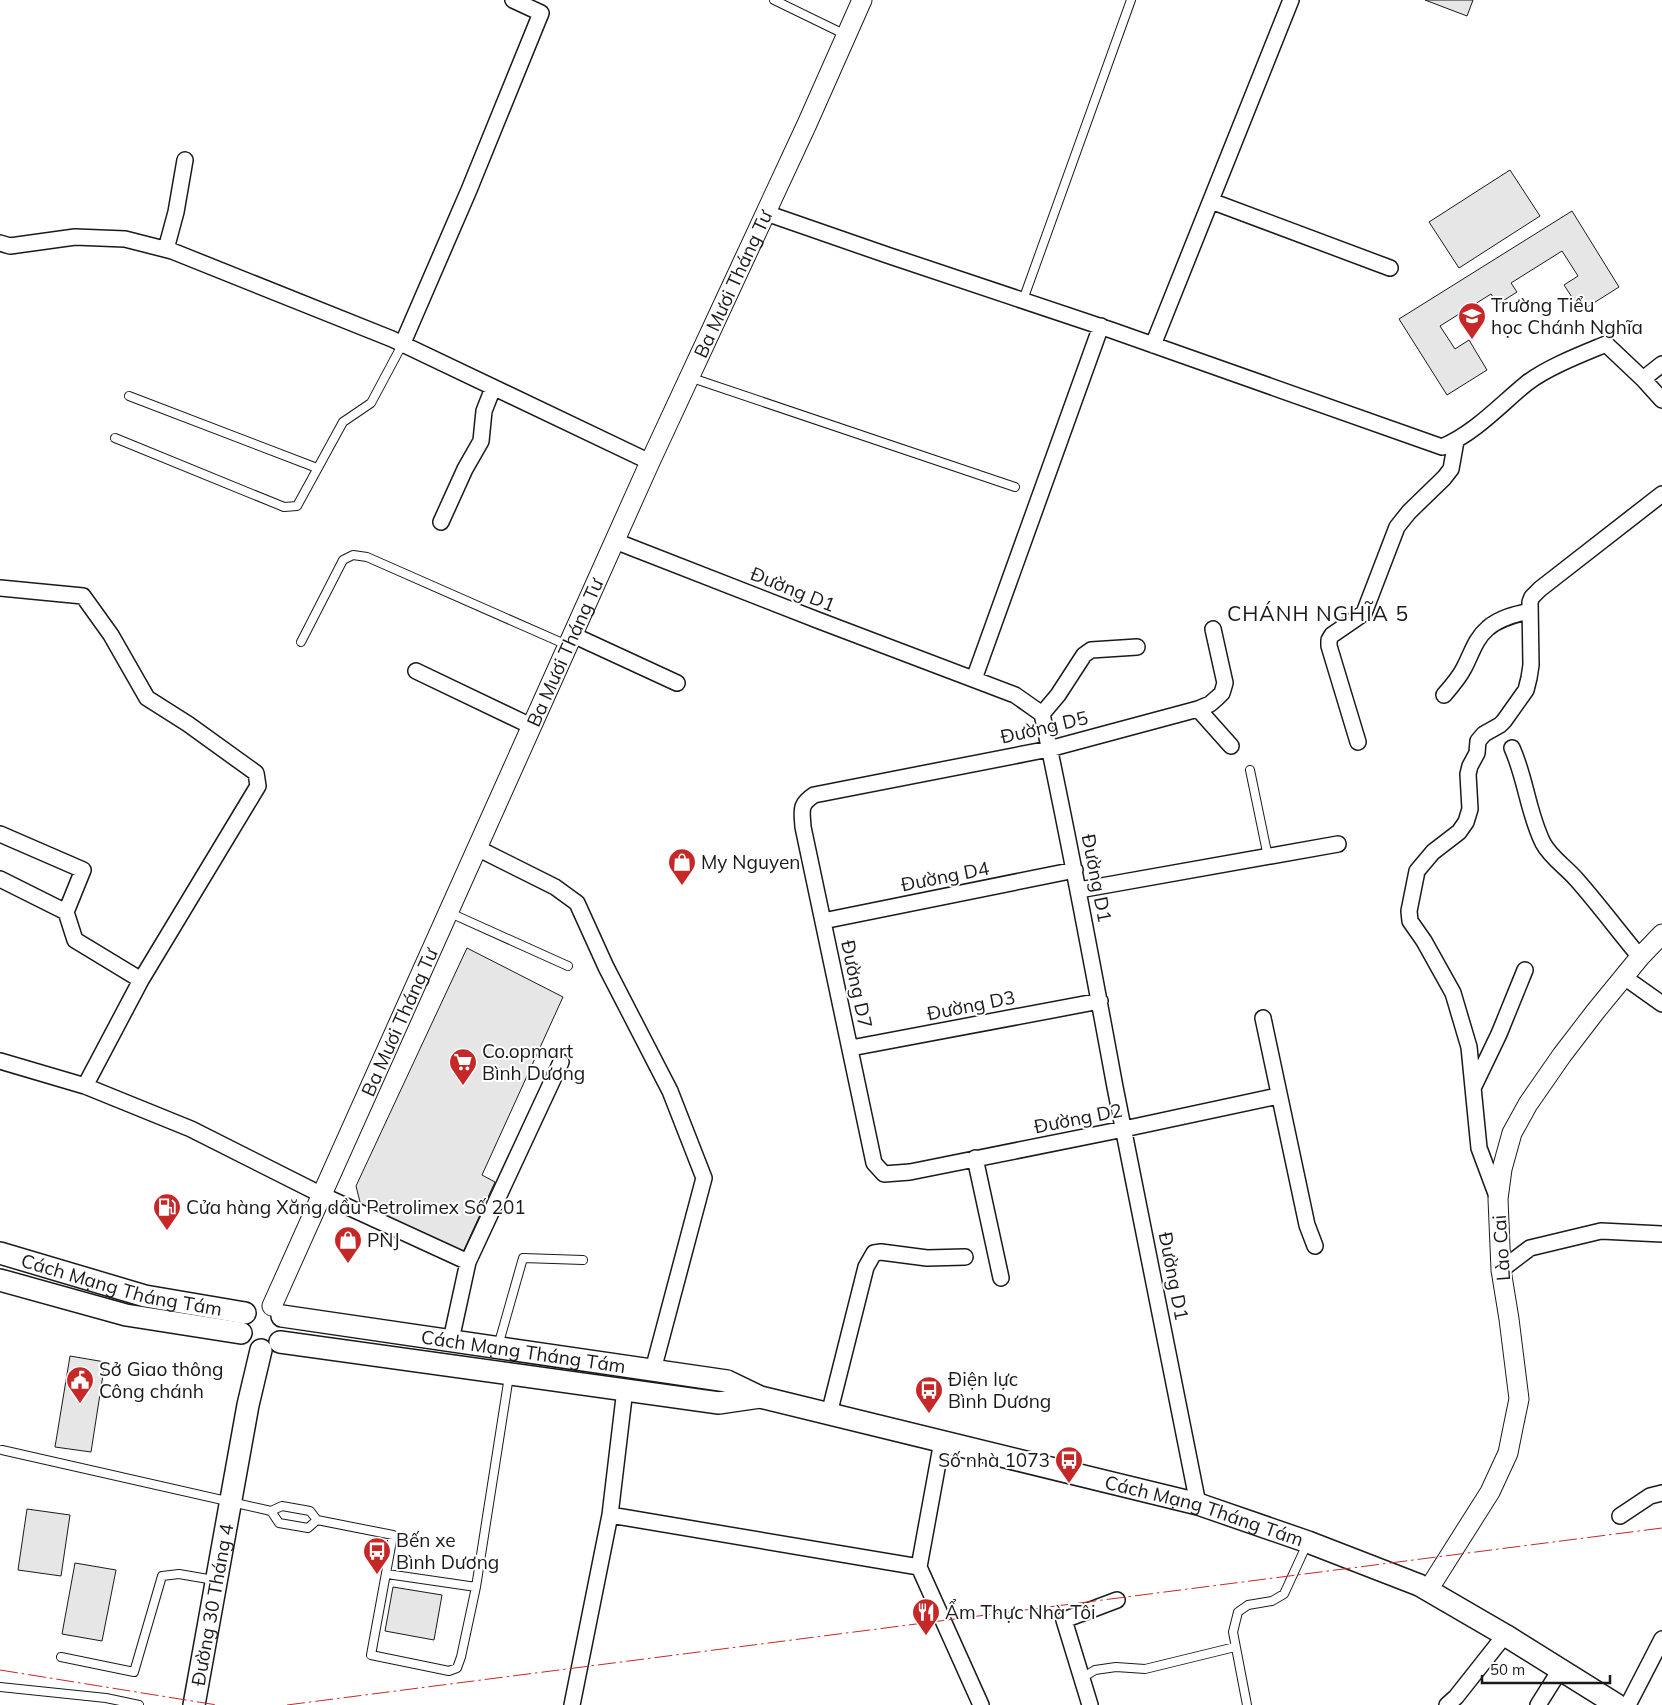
<svg xmlns="http://www.w3.org/2000/svg" width="1662" height="1705" font-family="Mulish,sans-serif">
<style>
.building{fill:#e6e6e6;stroke:#1a1a1a}
.lines{fill:none;stroke-linecap:round;stroke-linejoin:round}
.service-casing{stroke:#1a1a1a;stroke-width:10}
.minor-casing{stroke:#1a1a1a;stroke-width:18}
.tertiary-casing{stroke:#1a1a1a;stroke-width:21}
.secondary-casing{stroke:#1a1a1a;stroke-width:24}
.service{stroke:#fff;stroke-width:8}
.minor{stroke:#fff;stroke-width:15}
.tertiary{stroke:#fff;stroke-width:19}
.secondary{stroke:#fff;stroke-width:21}
.power{stroke:#c62828;stroke-width:1;stroke-dasharray:18 4 2.5 4;stroke-linecap:butt}
.labels{text-anchor:middle;dominant-baseline:central;stroke-width:4;stroke-linejoin:round;paint-order:stroke}
.street-label{font-size:19px;fill:#1a1a1a;stroke:#fff}
.poi-label{font-size:19px;fill:#1a1a1a;stroke:#fff;text-anchor:start}
.quarter-label{font-size:21px;letter-spacing:1px;fill:#1a1a1a;stroke:#fff}
</style>
<rect width="100%" height="100%" fill="#fff"/>
<path class="building" d="M1425,0h48l-6,16z
M1510,170l30,46 -81,52 -30,-46z
M1572,211l47,76 -38,24 -17,-26 14,-9 -16,-25 -51,32 6,9 -19,12 -7,-10 -51,32 15,23 14,-9 18,30 -40,25 -48,-76z
M467,948l96,49 -81,178 13,7 -32,70 -102,-46 -5,-20z
M70,1356l35,6 -14,90 -36,-5z
M27,1509l43,6 -9,61 -43,-6z
M75,1563l41,7 -14,71 -40,-7z
M393,1587l49,8 -8,45 -49,-9z"/>
<g class="lines">
<g class="service-casing">
<path id="service" d="M774,0l72,35
M1023,300l108,-300
M689,377l326,110
M129,396l188,72
M115,438l169,69 13,-1 46,-84 28,-19 31,-58
M301,642l42,-82 10,-5 14,2 200,88
M1250,770l18,87
M448,912l120,54
M498,1346l25,-88 60,2
M2,1450l269,61 11,-5 28,5 7,9 76,15 -22,120 78,16 8,-3 4,-11 15,-70 33,-211
M271,1511l8,12 29,5 9,-8
M387,1574l89,13
M61,1657l73,15 28,-96 17,-2 35,6
M1082,1678l13,-8 21,-3 29,2 90,-22
M0,1687l106,11 33,7
M1247,1705l-14,-73 5,-20 10,-7 24,-4 12,-7 23,-50"/>
</g>
<g class="minor-casing">
<path id="minor" d="M1211,201l179,67
M766,213l124,43 221,74 331,117c33,-14 58,-42 85,-64 21,-16 55,-29 79,-39l37,35
M0,243l10,3 65,-9 50,2 47,12 220,88 258,123
M166,249l10,-37 9,-52
M402,345l67,-155 72,-177 -28,-13
M1153,345l138,-345
M1662,364l-19,15 19,21
M441,522l24,-53 16,-28 3,-30 9,-23
M615,541l205,80 195,74 27,19c27,124 50,248 73,373 27,139 56,278 83,417
M0,588l83,8 28,39 36,63 41,26 68,49 2,13 -117,194 -56,106
M1213,629l12,54 -3,10 -4,4 -8,7 -12,5 -149,40 -235,46c-15,10 -12,15 -11,32l71,336 10,11 26,-2 214,-43 154,-33
M573,635l104,48
M416,671l115,55
M974,679l127,-353
M1444,695c7,-8 15,-17 20,-27 8,-15 11,-29 24,-40 11,-10 28,-14 42,-17
M1198,709l33,37
M1042,714l16,-19 26,-40 7,-5 46,-3
M1358,742l-29,-96v-6l3,-5 32,-22 33,-86 12,-15 35,-34 7,-9 5,-28
M1512,748c14,31 16,65 31,95 8,15 23,24 34,37 22,25 42,52 63,77
M0,834l83,36 -17,42
M477,848l78,39 22,16 29,64 64,124 34,87 -51,192
M0,879l66,33 9,28 66,40
M1079,890l259,-46
M823,921l252,-51
M1624,977l38,27
M1263,1018l44,207 8,21
M851,1048l249,-47
M0,1061l85,25 106,43 131,66 146,67 -17,78
M1474,1086l25,-52 26,-64
M975,1158l26,120
M1498,1199l-19,-51 -10,-101 -16,-54 -29,-52 -14,-20 -1,-10 8,-40 16,-19 26,-20 7,-10 4,-13 -2,-35 2,-8 7,-13 1,-12 6,-7 16,-9 4,-4 22,-31 3,-12 2,-13 -1,-63 2,-5 8,-8 122,-95
M468,1262l93,-200
M1501,1270l29,-22 71,-17 61,3
M829,1414l37,-147 8,-14 7,-1 46,6 38,-1
M942,1441l-23,126 62,138
M610,1515l309,52
M1620,1516l30,-20 12,-3
M572,1705l38,-190 15,-126
M1090,1705l-26,-85 53,-20
M1447,1705l9,-8 49,-62
M1538,1705l22,-35
M1628,1705l34,-66"/>
</g>
<g class="tertiary-casing">
<g id="tertiary">
<path id="s1" d="M272,1306l378,-844 157,-338 55,-124"/>
<path d="M1428,1590l62,-98 18,-39 5,-25 6,-29 -10,-80 -8,-49 -3,-71 4,-30 10,-36 16,-29 34,-49 33,-43 45,-55 22,-23"/>
</g>
</g>
<g class="secondary-casing">
<g id="secondary">
<path id="s2" d="M0,1253l145,43 100,17"/>
<path d="M0,1280l126,35 115,18"/>
<path id="s3" d="M282,1316l445,65 33,16 438,107 110,38 111,43 86,50 112,70"/>
<path d="M280,1342l439,61 41,-6"/>
<path id="s4" d="M194,1705l54,-300 13,-55"/>
</g>
</g>
<use href="#service" class="service"/>
<use href="#minor" class="minor"/>
<use href="#tertiary" class="tertiary"/>
<use href="#secondary" class="secondary"/>
<path class="power" d="M0,1670l217,35
M287,1705l1375,-177"/>
</g>
<defs>
<g id="school-pin" transform="scale(1.4375)"><path d="M0 17L-7.5 6A9.5 9.5 0 1 1 7.5 6Z" fill="#c62828" stroke="#fff"/><path d="M0-5L7-2L0 1L-7-2ZM-4 1L0 2.5L4 1V4Q0 6-4 4Z" fill="#fff"/></g>
<g id="shop-pin" transform="scale(1.4375)"><path d="M0 17L-7.5 6A9.5 9.5 0 1 1 7.5 6Z" fill="#c62828" stroke="#fff"/><path d="M-5-2.5h2.3a2.7 3.5 0 0 1 5.4 0H5L5.5 6h-11ZM-1.5-2.5h3a1.5 2.3 0 0 0-3 0Z" fill="#fff"/></g>
<g id="supermarket-pin" transform="scale(1.4375)"><path d="M0 17L-7.5 6A9.5 9.5 0 1 1 7.5 6Z" fill="#c62828" stroke="#fff"/><path d="M-6-5.5h2.5l.6 2H6L4.5 2H-2.5L-4.4-4H-6ZM-1.5 3.2a1.3 1.3 0 1 0 .1 0ZM3 3.2a1.3 1.3 0 1 0 .1 0Z" fill="#fff"/></g>
<g id="fuel-pin" transform="scale(1.4375)"><path d="M0 17L-7.5 6A9.5 9.5 0 1 1 7.5 6Z" fill="#c62828" stroke="#fff"/><path d="M-5.5-6h7V0h2V4h1.3V-2.5L3-4.5l.8-.8L6-3V5H2.5V1h-1V6h-7ZM-4.2-4.7v3.2H.2V-4.7Z" fill="#fff"/></g>
<g id="civic-pin" transform="scale(1.4375)"><path d="M0 17L-7.5 6A9.5 9.5 0 1 1 7.5 6Z" fill="#c62828" stroke="#fff"/><path d="M-.6-6.5H3V-4.5H.6V-3L4-1V1h2V6H-6V1h2V-1L-.6-3ZM-1.2 2.5V6h2.4V2.5Z" fill="#fff"/></g>
<g id="bus-pin" transform="scale(1.4375)"><path d="M0 17L-7.5 6A9.5 9.5 0 1 1 7.5 6Z" fill="#c62828" stroke="#fff"/><path d="M-5-6H5V4H4V6H2V4H-2V6H-4V4H-5ZM-3.5-4V0h7V-4ZM-3.5 1.2v1.5H-2V1.2ZM2 1.2v1.5H3.5V1.2Z" fill="#fff"/></g>
<g id="restaurant-pin" transform="scale(1.4375)"><path d="M0 17L-7.5 6A9.5 9.5 0 1 1 7.5 6Z" fill="#c62828" stroke="#fff"/><path d="M-5-6h1v4h1v-4h1v4h1v-4h1v5L-1.5 .5V6h-2V.5L-5-1ZM5-6V6H3V1.5H1.5Q1.5-4 5-6Z" fill="#fff"/></g>
</defs>
<g fill-rule="evenodd">
<use href="#school-pin" x="1472" y="316"/>
<use href="#shop-pin" x="682" y="862"/>
<use href="#supermarket-pin" x="463" y="1062"/>
<use href="#fuel-pin" x="167" y="1207"/>
<use href="#shop-pin" x="348" y="1240"/>
<use href="#civic-pin" x="80" y="1380"/>
<use href="#bus-pin" x="929" y="1390"/>
<use href="#bus-pin" x="1069" y="1460"/>
<use href="#bus-pin" x="377" y="1551"/>
<use href="#restaurant-pin" x="926" y="1612"/>
</g>
<g class="labels">
<g class="street-label">
<text stroke="none"><textPath href="#s1" startOffset="1121">Ba Mươi Tháng Tư</textPath></text>
<text transform="translate(793 589) rotate(22)">Đường D1</text>
<text stroke="none"><textPath href="#s1" startOffset="716">Ba Mươi Tháng Tư</textPath></text>
<text transform="translate(1044 727) rotate(-13)">Đường D5</text>
<text transform="translate(945 876) rotate(-11)">Đường D4</text>
<text transform="translate(1097 878) rotate(79)">Đường D1</text>
<text transform="translate(857 984) rotate(78)">Đường D7</text>
<text transform="translate(971 1005) rotate(-11)">Đường D3</text>
<text stroke="none"><textPath href="#s1" startOffset="311">Ba Mươi Tháng Tư</textPath></text>
<text transform="translate(1078 1118) rotate(-11)">Đường D2</text>
<text transform="translate(1501 1248) rotate(-94)">Lào Cai</text>
<text transform="translate(1174 1276) rotate(79)">Đường D1</text>
<text stroke="none"><textPath href="#s2" startOffset="126">Cách Mạng Tháng Tám</textPath></text>
<text stroke="none"><textPath href="#s3" startOffset="244">Cách Mạng Tháng Tám</textPath></text>
<text stroke="none"><textPath href="#s3" startOffset="945">Cách Mạng Tháng Tám</textPath></text>
<text stroke="none"><textPath href="#s4" startOffset="102">Đường 30 Tháng 4</textPath></text>
</g>
<g class="poi-label">
<text x="1491" y="305">Trường Tiểu<tspan x="1491" dy="22">học Chánh Nghĩa</tspan></text>
<text x="701" y="862">My Nguyen</text>
<text x="482" y="1051">Co.opmart<tspan x="482" dy="22">Bình Dương</tspan></text>
<text x="186" y="1207">Cửa hàng Xăng dầu Petrolimex Số 201</text>
<text x="367" y="1240">PNJ</text>
<text x="99" y="1369">Sở Giao thông<tspan x="99" dy="22">Công chánh</tspan></text>
<text x="948" y="1379">Điện lực<tspan x="948" dy="22">Bình Dương</tspan></text>
<text x="1050" y="1460" text-anchor="end">Số nhà 1073</text>
<text x="396" y="1540">Bến xe<tspan x="396" dy="22">Bình Dương</tspan></text>
<text x="945" y="1612">Ẩm Thực Nhà Tôi</text>
</g>
<g class="quarter-label">
<text x="1318" y="613">CHÁNH NGHĨA 5</text>
</g>
</g>
<path d="M1482 1675v8h128v-8" fill="none" stroke="#1a1a1a" stroke-width="2.5"/>
<text x="1490" y="1675" font-size="15" fill="#1a1a1a" stroke="#ffffff" stroke-width="4" paint-order="stroke">50 m</text>
</svg>
